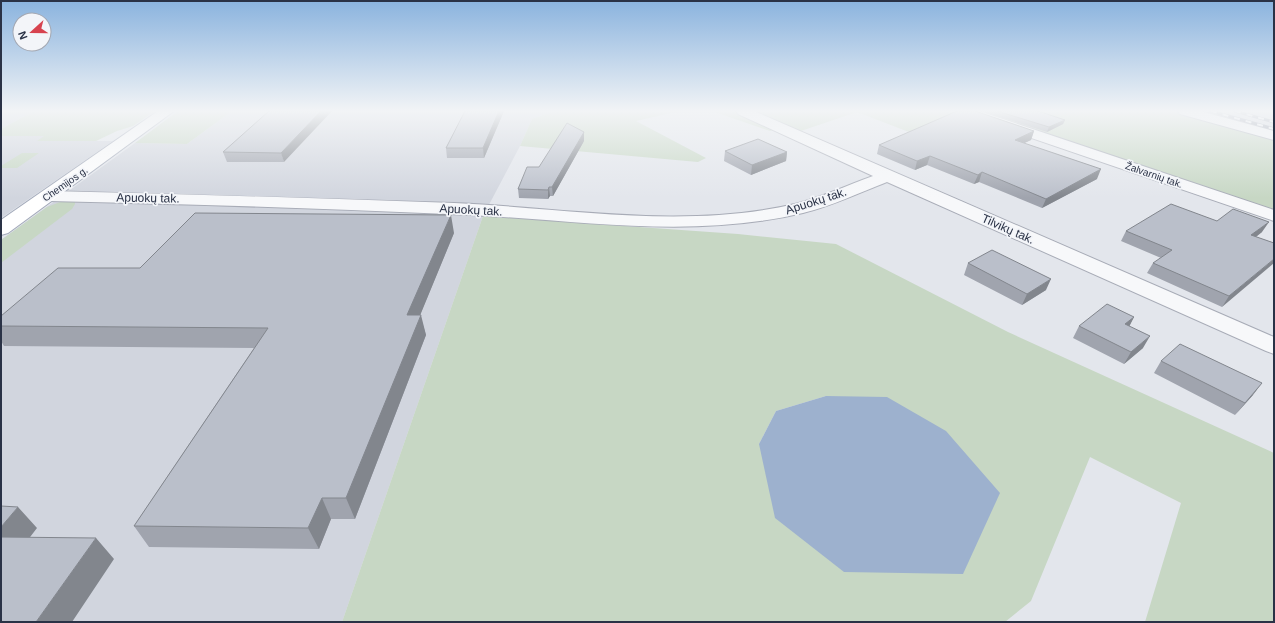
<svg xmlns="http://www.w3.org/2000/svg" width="1275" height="623" font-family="Helvetica,sans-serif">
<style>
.built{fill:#d1d5de}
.green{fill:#c7d7c4;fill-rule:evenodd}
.water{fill:#9db1ce}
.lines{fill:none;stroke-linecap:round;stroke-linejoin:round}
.minor-casing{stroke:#a8acb7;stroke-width:2}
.major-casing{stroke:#a2a9b9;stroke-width:2}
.minor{fill:#f7f8fa;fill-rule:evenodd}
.major{fill:#fff;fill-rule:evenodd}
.rail-casing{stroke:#7c8497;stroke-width:3}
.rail{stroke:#f3f5f9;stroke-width:2;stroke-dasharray:6;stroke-linecap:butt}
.wall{fill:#a0a4ae}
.shaded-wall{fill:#82868d}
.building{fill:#babfca;stroke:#82868d}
.labels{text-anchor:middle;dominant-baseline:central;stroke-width:3.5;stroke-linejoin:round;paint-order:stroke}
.far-street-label{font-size:10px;fill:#2a3246;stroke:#f3f5f9}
.street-label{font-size:12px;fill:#2a3246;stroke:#f3f5f9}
</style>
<rect width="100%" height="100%" fill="#e3e6ec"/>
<path class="built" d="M1,111h33l-33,18z
M232,111h321l-21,8 -12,27 -37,70 -141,406h-341v-382l134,-97 52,1z
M1201,111h59l14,3v18z
M1,136h44l-7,5h75l-112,77z"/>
<path class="green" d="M34,111h121l-22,15 -16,5 -21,10h-59l7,-5h-43v-7z
M178,111h54l-45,33 -52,-1z
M553,111h127l-44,10 70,37 -8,4 -178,-16 12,-27z
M712,111h245l61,21 -52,22 -109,-42 -65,22 -13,-6 -9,3z
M970,111h205l99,29v72z
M22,153h17l-22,15h-16v-2z
M68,199l7,1v4l-3,5 -71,54v-23l46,-33z
M483,216l255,18 98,10 172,88 266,121v169h-129l36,-119 -91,-46 -59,144 -26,21h-663zM826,396l-67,48 17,-33z"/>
<path class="water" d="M826,396l61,1 59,34 54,62 -37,81 -119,-2 -69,-54 -16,-74 17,-33z"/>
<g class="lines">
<g class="minor-casing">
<path id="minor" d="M736,111h18l520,226v17l-8,-3 -379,-169c-26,10 -57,25 -84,31 -117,28 -236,5 -355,1 -133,-6 -266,-10 -399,-13l-6,-1 -3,-4 3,-4 6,-1c135,3 270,7 405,12 113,5 229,27 341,1 25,-6 53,-19 78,-28l-135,-62z
M959,111h20l295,99v11l-313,-107z
M1178,111h22l74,20v9l-94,-26z"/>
</g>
<g class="major-casing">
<path id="major" d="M158,111h16l-166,122 -7,2v-15z"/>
</g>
<use href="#minor" class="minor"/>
<use href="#major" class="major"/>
<g class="rail-casing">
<path id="rail" d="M1211,111l63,18
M1235,111l39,11"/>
</g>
<use href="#rail" class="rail"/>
</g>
<path class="wall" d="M269,111l15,51h-57l-4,-10z
M504,111l-20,47h-37l-1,-10z
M981,111h57l27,9 -2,4 -16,8z
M1034,131l-3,9 -7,3 73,36 -55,29 -63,-26 -5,2 -47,-19 -12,5 -38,-16 2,-9z
M584,141l-31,55h-3l-2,3 -29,-1 -1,-9 21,-22z
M725,151l62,1 -1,9 -35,14 -27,-14z
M1217,221l45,11 -6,5 18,6 -52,64 -75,-34 6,-10 8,-5 -40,-17 5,-10z
M454,233l-34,82 6,20 -71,184h-24l-12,30 -170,-2 -15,-21 120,-178 -250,-2 -3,-5v-25z
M968,263l78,27 -24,15 -58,-30z
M1134,317l-5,9 14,22 -19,16 -51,-26 6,-12z
M1161,361l92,34 -18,20 -81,-42z"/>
<path class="shaded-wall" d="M321,111h11l-48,51 -3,-9z
M499,111h5l-20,47 -1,-10z
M1065,120l-2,4 -16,8 2,-5z
M1034,131l-3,9 -19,9 3,-9z
M584,132v9l-31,55 -1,-9z
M787,152l-1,9 -35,14 1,-10z
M930,156l-3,9 -12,5 2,-9z
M1101,169l-4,10 -55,29 4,-9z
M982,172l-3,10 -5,2 4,-9z
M549,187l1,9 -2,3v-9z
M451,215l3,18 -42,102 -5,-20z
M1269,222l-7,10 -17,13 6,-10z
M1274,259v4l-52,44 7,-11z
M1051,279l-5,11 -24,15 5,-11z
M421,315l5,20 -71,184 -9,-21z
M1134,317l-6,12 -3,-5z
M1150,336l-7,12 -19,16 7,-12z
M1262,383l-9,12 -18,20 10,-12z
M322,498l9,21 -12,30 -11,-21z
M18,507l19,21 -23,30 -13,-13v-18z
M96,538l18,21 -42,63h-36z"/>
<path class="building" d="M269,111h52l-40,42 -58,-1z
M465,111h34l-16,37h-37z
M957,111h18l59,20 -19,9 86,29 -55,30 -64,-27 -4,3 -48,-19 -13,5 -38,-16z
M997,111h41l27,9 -16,7z
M567,123l17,9 -32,55h-3l-1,3 -30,-1 9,-22h12z
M758,139l29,13 -35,13 -27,-14z
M1171,204l46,17 16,-12 36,13 -18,13 23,8v16l-45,37 -76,-33 19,-13 -46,-19z
M195,213l256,2 -44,100h14l-75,183h-24l-14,30 -174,-2 134,-198 -267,-2v-10l57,-48h82z
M992,250l59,29 -24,15 -59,-31z
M1107,304l27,13 -9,7 25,12 -19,16 -52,-26z
M1180,344l82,39 -17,20 -84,-42z
M1,506l17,1 -17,20z
M1,537l95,1 -60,84h-35z"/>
<linearGradient id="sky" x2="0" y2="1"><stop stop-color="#8ab3de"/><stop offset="0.56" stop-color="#f2f4f6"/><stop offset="1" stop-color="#f2f4f6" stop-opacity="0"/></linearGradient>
<rect width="1275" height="198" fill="url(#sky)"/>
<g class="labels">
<g class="far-street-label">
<text transform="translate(1154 175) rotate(19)">Žalvarnių tak.</text>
<text transform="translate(65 184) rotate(-35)">Chemijos g.</text>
</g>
<g class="street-label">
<text transform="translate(148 198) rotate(1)">Apuokų tak.</text>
<text transform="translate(816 201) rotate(-18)">Apuokų tak.</text>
<text transform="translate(471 210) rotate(3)">Apuokų tak.</text>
<text transform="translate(1008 229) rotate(24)">Tilvikų tak.</text>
</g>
</g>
<rect width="1275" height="623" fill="none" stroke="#2a3246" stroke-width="4"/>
<g transform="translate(32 32) rotate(249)"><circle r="19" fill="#f3f5f9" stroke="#a3a7b1"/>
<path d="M0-3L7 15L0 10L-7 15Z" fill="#d7434f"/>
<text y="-6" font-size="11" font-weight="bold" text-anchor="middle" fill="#2a3246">N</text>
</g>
</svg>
